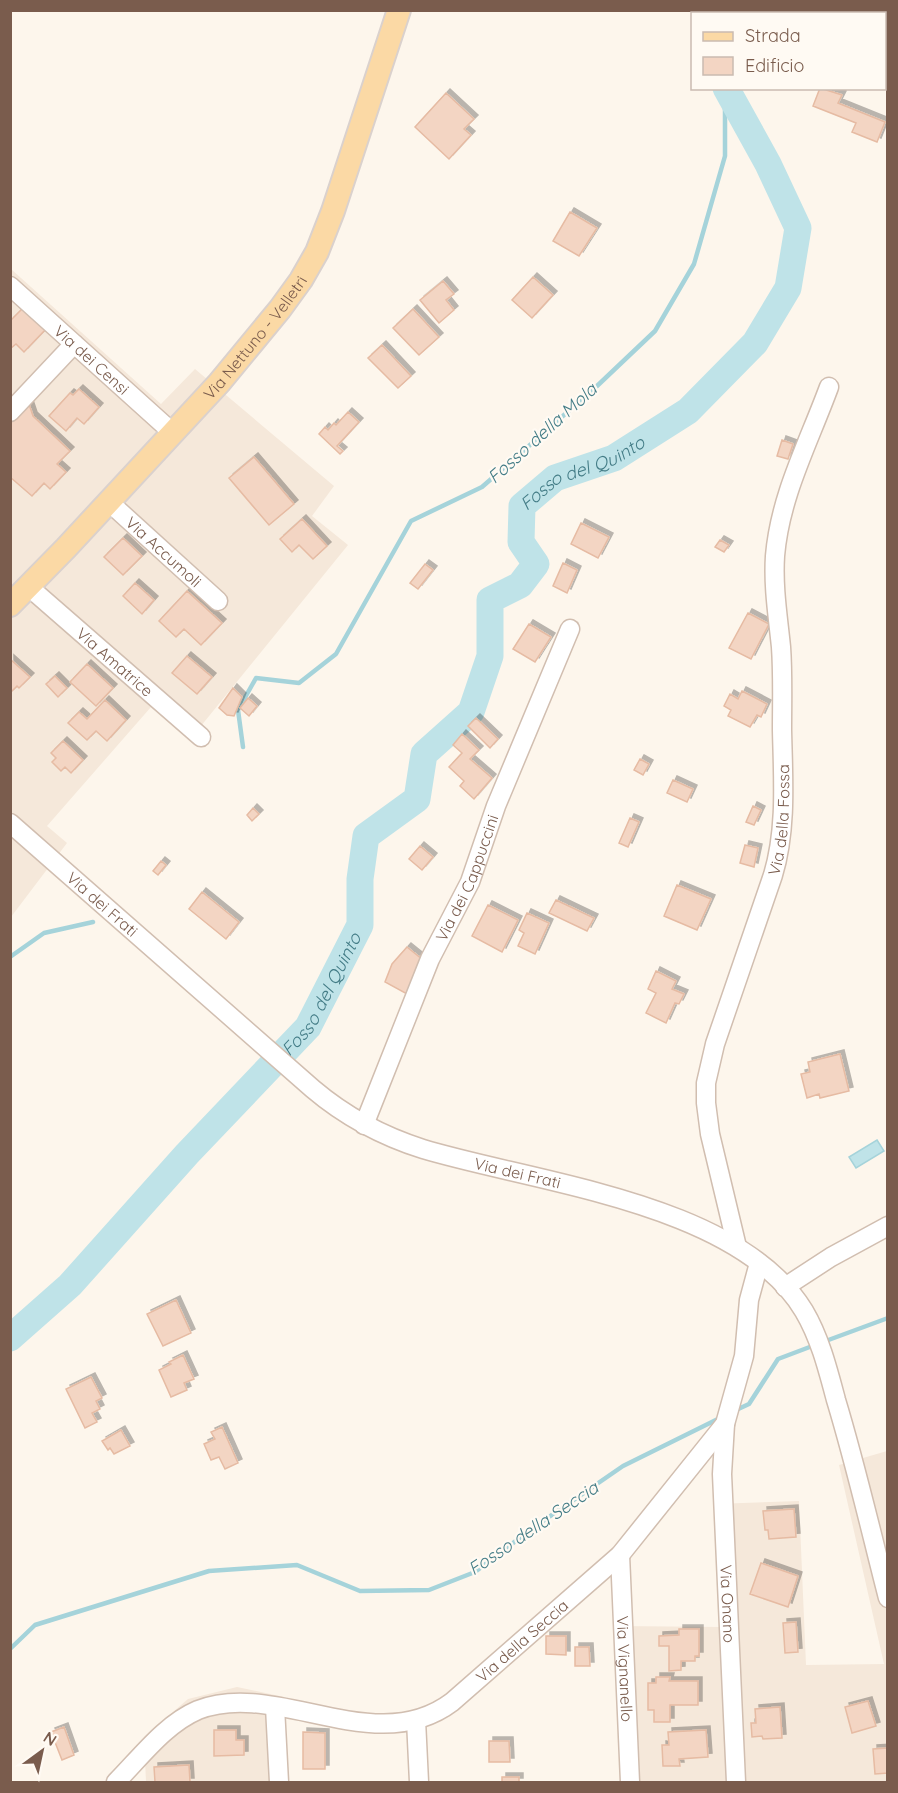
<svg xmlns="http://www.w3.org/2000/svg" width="898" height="1793" font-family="Quicksand,sans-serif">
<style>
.residential{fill:#f5e8da}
.water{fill:#bfe3e8;stroke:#a5d3da;stroke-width:1.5}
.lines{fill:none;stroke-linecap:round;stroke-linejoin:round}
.stream{stroke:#a5d3da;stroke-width:4.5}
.river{stroke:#bfe3e8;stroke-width:27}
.building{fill:#f3d5c3;stroke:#e6bba3;stroke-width:1.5;filter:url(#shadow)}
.minor-casing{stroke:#d1beb0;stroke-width:21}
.major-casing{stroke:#dad1cd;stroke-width:26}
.minor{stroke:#fff;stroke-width:18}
.major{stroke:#fbd9a5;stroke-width:22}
.labels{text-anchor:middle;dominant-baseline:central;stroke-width:4.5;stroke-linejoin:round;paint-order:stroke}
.street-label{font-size:16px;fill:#7a5c4d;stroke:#fffaf3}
.water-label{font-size:18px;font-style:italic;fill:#437c86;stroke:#fffaf3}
</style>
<defs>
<filter id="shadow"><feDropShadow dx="4" dy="-4" stdDeviation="0" flood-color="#0004"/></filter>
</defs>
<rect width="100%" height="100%" fill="#fdf6ec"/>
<path class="residential" d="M11,269l150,135 34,-35 139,117 -22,30 36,29 -156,192 -41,-30 -104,119 20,17 -56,74z
M887,1451v331h-262l-7,-156 103,1 -7,-123 85,-3 7,164 78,-1 -45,-199z
M237,1687l47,10 5,85h-143l-2,-45 44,-38z"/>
<path class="water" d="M877,1140l7,11 -28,17 -7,-11z"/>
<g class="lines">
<path class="stream" d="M243,747l-5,-37 18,-32 43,5 37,-29 75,-133 71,-34 115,-101 58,-55 39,-67 31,-108v-55l7,-1
M10,957l34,-24 49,-11
M823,1342l65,-24
M734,1411l15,-7 29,-45 37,-14
M10,1649l25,-24 174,-54 88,-6 63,26 69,-1 46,-18 55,-42 93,-64 99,-49"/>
<g class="river">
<path d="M717,14l1,-4"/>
<path id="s1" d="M10,1338l60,-53 117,-131 121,-127 52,-102v-46l6,-43 51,-37 7,-45 47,-42 19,-56v-56l30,-15 16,-21 -15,-22 1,-36 33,-28 59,-20 74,-47 67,-68 33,-55 10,-60 -30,-64 -42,-76"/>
</g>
</g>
<path class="building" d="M820,88l22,7 -4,8 47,19 -8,20 -25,-10 4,-9 -43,-17z
M446,93l28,26 -10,10 7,6 -22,24 -34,-32z
M570,212l27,16 -18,28 -26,-15z
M533,277l20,18 -21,23 -20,-18z
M443,281l11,13 -8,6 8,10 -15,13 -19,-23z
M23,308l22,22 -21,22 -8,-8 -6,5v-28z
M413,309l26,28 -20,18 -26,-27z
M382,345l29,31 -13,12 -30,-30z
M79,389l20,18 -15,17 -7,-6 -11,13 -17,-15 21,-23 3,2z
M28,401l5,15 37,35 -13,13 9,8 -16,17 -6,-6 -12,13 -22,-19v-57z
M348,412l11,10 -22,24 6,5 -3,3 -21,-20 6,-7 3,3 6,-7 2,2z
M782,440l11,4 -5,15 -11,-3z
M254,457l40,47 -25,21 -40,-47z
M302,519l25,27 -14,13 -14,-14 -7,7 -12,-13z
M581,523l28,14 -11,21 -27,-14z
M123,538l19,18 -19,19 -19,-18z
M720,540l9,5 -5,7 -9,-5z
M563,563l14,7 -10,23 -14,-7z
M425,564l8,6 -15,19 -8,-6z
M135,583l19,17 -12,14 -19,-18z
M187,591l35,32 -21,22 -17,-16 -8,8 -17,-16z
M748,613l21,11 -18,35 -22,-11z
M529,624l22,13 -16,25 -22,-13z
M187,656l25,21 -15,17 -25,-21z
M10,659l20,18 -11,11 -2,-2 -7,7z
M87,664l26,24 -17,18 -26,-24z
M55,676l12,12 -9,9 -12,-13z
M233,688l9,9 -8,19 -7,-1 -8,-7z
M742,691l25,13 -6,13 -4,-2 -7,12 -22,-11 3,-6 -7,-4 6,-12 8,5z
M248,698l9,8 -8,10 -9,-8z
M105,700l21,20 -19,21 -11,-10 -9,9 -19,-17 11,-11 8,7z
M476,718l22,21 -8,9 -22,-22z
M462,734l17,16 -9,9 22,19 -18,21 -14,-13 4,-5 -15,-14 13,-14 -9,-8z
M63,741l20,19 -12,13 -6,-6 -4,4 -9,-9 4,-4 -5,-5z
M640,759l9,5 -6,11 -9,-5z
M673,780l20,9 -6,13 -20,-9z
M753,806l8,4 -7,15 -8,-3z
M253,808l6,6 -7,7 -5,-6z
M630,818l9,4 -11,25 -9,-4z
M745,845l13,3 -4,19 -14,-4z
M420,846l13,11 -11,13 -13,-11z
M161,861l5,4 -8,10 -5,-4z
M677,885l34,14 -14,31 -33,-14z
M202,892l37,30 -13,17 -37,-30z
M556,900l38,18 -7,13 -38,-18z
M488,905l30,15 -16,32 -30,-16z
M527,913l22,10 -14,31 -17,-8 6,-13 -5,-3z
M407,947l16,13 -16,34 -22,-12 7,-18z
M656,971l20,10 -4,8 12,5 -5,10 -4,-1 -9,20 -20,-10 10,-20 -8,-4z
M840,1054l9,37 -29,7 -1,-4 -12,4 -6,-24 9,-2 -2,-10z
M176,1300l15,33 -28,13 -16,-32z
M183,1355l11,24 -10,4 3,7 -16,7 -12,-27 12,-6 -2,-2z
M91,1377l11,21 -6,3 4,8 -8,4 5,9 -12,6 -19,-39z
M222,1427l16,36 -13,6 -6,-12 -8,3 -7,-16 11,-5 -4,-7z
M121,1430l9,16 -16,8 -4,-6 -2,2 -6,-9z
M794,1509l2,28 -27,2 -1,-9h-3l-2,-19z
M761,1563l37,13 -10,31 -38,-13z
M796,1622l2,30 -13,1 -2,-30z
M679,1629h20v27h-4v5h-14v9l-12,1v-25h-10v-10l20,-1z
M546,1636h20v19l-20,-1z
M575,1647h14l1,19h-15z
M656,1677h14l-1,4h29v24h-28v17h-16v-12h-6v-27h8z
M868,1701l8,25 -24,7 -7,-26z
M780,1707l2,31 -19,1 -1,-3 -10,1 -1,-14h5l-1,-14z
M64,1727l10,28 -12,5 -11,-28z
M214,1730h22v10h8v15l-30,1z
M706,1730l2,27 -29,2 1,7h-17l-1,-21h7l-1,-13z
M303,1732l22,1v36h-22z
M489,1741h20l1,21h-21z
M888,1748v25l-13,1 -2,-25z
M189,1765l1,17h-35l-1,-15z
M502,1777h17v5h-17z"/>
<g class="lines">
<g class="minor-casing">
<g id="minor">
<path id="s2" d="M10,286l163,147"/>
<path d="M10,412l64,-68"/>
<path id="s3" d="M109,502l109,99"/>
<path id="s4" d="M29,587l172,150"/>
<path id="s5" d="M10,823l303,266c33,28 69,47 110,60 113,34 316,54 381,162 16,27 24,59 32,89 20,66 35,132 52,198"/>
<path id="s6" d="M364,1125l66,-166 40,-77 26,-76 74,-177"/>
<path id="s7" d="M737,1247l-27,-113 -4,-31v-20l9,-39 58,-169c14,-46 10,-98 9,-145 0,-28 1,-55 -1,-83 -3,-30 -8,-60 -6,-91 5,-60 33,-112 54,-169"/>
<path d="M785,1287l46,-30 57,-31"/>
<path id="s8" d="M725,1424l-3,50 14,308"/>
<path id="s9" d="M620,1555l10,227"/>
<path d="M275,1707l4,75"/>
<path d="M416,1720l3,62"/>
<path id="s10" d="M116,1782c24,-24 49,-58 82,-72 78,-31 177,50 254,-8l168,-147 105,-131 19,-68 5,-56 10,-37"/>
</g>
</g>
<g class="major-casing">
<g id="major">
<path id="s11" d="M10,605l56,-57 153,-165 61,-74 21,-29 16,-28 16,-41 66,-201"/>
</g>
</g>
<use href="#minor" class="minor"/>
<use href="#major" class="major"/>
</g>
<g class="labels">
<g class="street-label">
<text stroke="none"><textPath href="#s11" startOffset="363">Via Nettuno - Velletri</textPath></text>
<text stroke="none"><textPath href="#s2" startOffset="110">Via dei Censi</textPath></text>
<text stroke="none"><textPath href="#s3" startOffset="74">Via Accumoli</textPath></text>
<text stroke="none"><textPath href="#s4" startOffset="114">Via Amatrice</textPath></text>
<text stroke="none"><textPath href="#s7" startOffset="442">Via della Fossa</textPath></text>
<text stroke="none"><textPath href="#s6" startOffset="268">Via dei Cappuccini</textPath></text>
<text stroke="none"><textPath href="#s5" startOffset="123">Via dei Frati</textPath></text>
<text stroke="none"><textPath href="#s5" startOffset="627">Via dei Frati</textPath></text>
<text stroke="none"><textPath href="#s8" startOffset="180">Via Onano</textPath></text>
<text stroke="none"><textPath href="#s10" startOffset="464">Via della Seccia</textPath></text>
<text stroke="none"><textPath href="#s9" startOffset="114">Via Vignanello</textPath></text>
</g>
<g class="water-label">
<text transform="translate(542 433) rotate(-42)">Fosso della Mola</text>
<text stroke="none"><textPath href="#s1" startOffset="1114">Fosso del Quinto</textPath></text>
<text stroke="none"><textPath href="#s1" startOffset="466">Fosso del Quinto</textPath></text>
<text transform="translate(533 1528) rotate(-34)">Fosso della Seccia</text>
</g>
</g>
<rect width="898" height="1793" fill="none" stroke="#7a5c4d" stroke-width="24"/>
<rect x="691" y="12" width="195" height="78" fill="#fffaf3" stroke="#cabbb1" stroke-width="1.5"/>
<rect x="703" y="32" width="30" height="9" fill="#fbd9a5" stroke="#cabbb1" stroke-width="1.5"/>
<text x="745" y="42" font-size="18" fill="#7a5c4d">Strada</text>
<rect x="703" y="57" width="30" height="18" fill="#f3d5c3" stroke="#cabbb1" stroke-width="1.5"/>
<text x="745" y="72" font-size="18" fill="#7a5c4d">Edificio</text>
<g transform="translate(42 1751) rotate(33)" stroke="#fffaf3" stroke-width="4.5" paint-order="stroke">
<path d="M0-4.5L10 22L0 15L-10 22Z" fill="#7a5c4d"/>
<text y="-9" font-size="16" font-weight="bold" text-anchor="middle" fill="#7a5c4d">N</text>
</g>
</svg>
